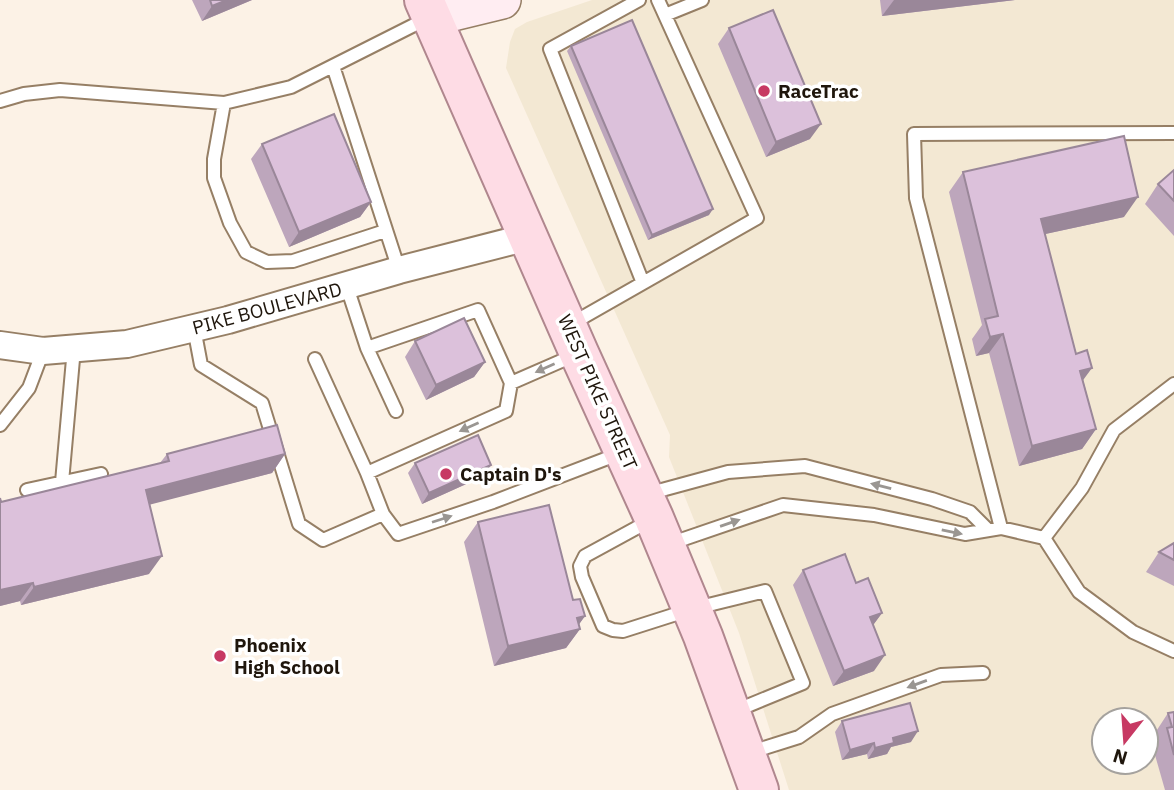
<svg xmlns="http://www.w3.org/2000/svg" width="1174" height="790" font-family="'IBM Plex Sans',sans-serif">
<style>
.commercial{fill:#f3e8d3;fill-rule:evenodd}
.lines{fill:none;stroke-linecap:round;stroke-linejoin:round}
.service-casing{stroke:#967f65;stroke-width:16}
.minor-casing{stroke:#967f65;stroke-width:30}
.secondary-casing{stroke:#967f65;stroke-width:40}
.primary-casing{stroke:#b0878e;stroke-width:42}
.service{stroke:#fff;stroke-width:12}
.minor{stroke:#fff;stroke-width:26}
.secondary{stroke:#ffedf2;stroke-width:37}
.primary{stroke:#fedce5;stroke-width:38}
.wall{fill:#bda6bc}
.shaded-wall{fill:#9a8799}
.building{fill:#dcc1db;stroke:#9a8799;stroke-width:2}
.oneway{fill:#9a9692}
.poi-dot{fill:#c73963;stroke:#fff;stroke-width:2.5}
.labels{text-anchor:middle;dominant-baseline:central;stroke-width:7;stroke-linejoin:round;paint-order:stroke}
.poi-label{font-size:19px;font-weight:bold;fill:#1f160c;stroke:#fff;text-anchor:start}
.street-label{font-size:19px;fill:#1f160c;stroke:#fff}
</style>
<rect width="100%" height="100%" fill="#fcf2e6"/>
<path class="commercial" d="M592,0h582v790h-385l-50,-157 -70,-176 1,-22 -164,-367 4,-26 5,-13 12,-7zM1104,720h42v42h-42z"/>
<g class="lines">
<g class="service-casing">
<path id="service" d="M639,0l-89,49 93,234
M665,15l37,-15
M333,66l66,204
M0,101l24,-7 36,-4 164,13 67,-16 137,-69
M224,103l-10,56v19l16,45 16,29 21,10 26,-1 92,-30
M347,287l20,61 111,-38 33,73 -5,28 -139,62 16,41 15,20 95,-32 128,-49
M571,324l186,-106 -99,-218
M194,328l7,37 61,38 37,121 24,16 60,-26
M367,348l29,63
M315,359l52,114
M511,383l64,-28
M0,425l29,-37 14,-37
M62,482l12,-134
M27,490l74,-16
M647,494l81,-22 77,-6 127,33 38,13 17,17
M651,520l-66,36 -5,10 2,11 21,49 10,4 10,1 69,-22 73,-18 38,92 -68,28
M1001,528l-85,-330 -2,-64 260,-1
M1044,538l38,-50 32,-58 60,-46
M1044,538l35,54 54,40 41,19
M669,544l114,-39 91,10 91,19 36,-6 43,10
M748,753l51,-16 33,-23 109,-39 42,-2"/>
</g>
<g class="minor-casing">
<path id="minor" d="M0,345l43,6 84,-7 101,-24 171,-50 129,-33"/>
</g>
<g class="secondary-casing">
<path id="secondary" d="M432,17l70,-17"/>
</g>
<g class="primary-casing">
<path id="primary" d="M424,0l155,353 75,165 49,118 56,154"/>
</g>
<use href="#service" class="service"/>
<use href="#minor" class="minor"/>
<use href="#secondary" class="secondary"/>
<use href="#primary" class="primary"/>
</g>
<path class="wall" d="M192,0h60l-50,21z
M880,0h135l-133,16z
M729,28l81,111 -44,18 -48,-113z
M571,46l138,169 -61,25 -81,-189z
M262,144l109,58 -11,15 -71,30 -38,-88z
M1174,170v66l-29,-32 13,-20z
M963,172l161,45 -79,17 51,195 -14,20 -63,17 -30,-113 -13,3 -4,-17 10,-14 -33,-133z
M415,341l70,21 -11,15 -48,23 -21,-43z
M167,454h118l-13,19 -123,31v70l-128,31 -1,-4 -20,5v-108l1,4 159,-39z
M415,463l69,13 -62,28 -14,-31z
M478,522l95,78 12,16 -6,8 1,5 -14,19 -72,18 -30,-124z
M1174,543v43l-28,-14 13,-20z
M803,570l53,13 26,30 -9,12 1,46 -41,15 -40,-101z
M1174,712v78h-9l-12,-42 4,-6 -2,-9 13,-20z
M842,721l69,21 -20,5 -4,7 -19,5 -1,-5 -25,6 -7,-28z"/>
<path class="shaded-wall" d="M227,0h25l-50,21 10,-15z
M894,0h121l-133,16z
M821,124l-11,15 -44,18 10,-15z
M1138,197l-14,20 -97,21 14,-19z
M371,202l-11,15 -71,30 10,-15z
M713,209l-4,6 -61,25 4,-5z
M1003,334l-14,19 -13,3 14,-19z
M485,362l-11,15 -48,23 10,-15z
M1092,368l-14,19 2,-16z
M1096,429l-14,20 -63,17 13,-20z
M285,454l-13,19 -139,36 13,-19z
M491,465l-7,11 -62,28 7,-11z
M162,556l-13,18 -128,31 13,-18z
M33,583l-13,18 -20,5v-16z
M882,613l-11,15 -1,-11z
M585,616l-10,14 5,-1 -14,19 -72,18 14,-20 69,-28z
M885,655l-11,16 -41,15 11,-15z
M918,731l-7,11 -20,5 -4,7 -19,5 7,-11 18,-10z
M874,743l-7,11 -25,6 8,-10z"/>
<path class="building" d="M210,0h17l-15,6z
M773,10l48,114 -45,18 -47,-114z
M632,20l81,189 -61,26 -81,-189z
M334,114l37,88 -72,30 -37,-88z
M1124,136l14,61 -97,22 35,135 11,-4 5,18 -12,3 16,58 -64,17 -29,-112 -13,3 -5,-18 13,-3 -35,-144z
M1174,170v31l-16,-17z
M464,318l21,44 -49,23 -21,-44z
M277,425l8,29 -139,36 16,66 -128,31 -1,-4 -33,7v-92l1,4 168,-41 -2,-7z
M478,435l13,30 -62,28 -14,-30z
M549,505l24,95 7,-1 5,17 -8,2 3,11 -72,17 -30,-124z
M1174,543v17l-15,-8z
M845,554l11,29 12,-5 14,35 -12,4 15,38 -41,16 -41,-101z
M910,703l8,28 -25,7 1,5 -19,5 -1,-5 -24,7 -8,-29z
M1174,712v43l-7,-27 5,-1 -4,-14z"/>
<defs><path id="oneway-solid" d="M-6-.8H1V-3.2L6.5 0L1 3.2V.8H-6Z" transform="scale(1.75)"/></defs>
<g class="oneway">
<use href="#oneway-solid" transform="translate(545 368) rotate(156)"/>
<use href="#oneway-solid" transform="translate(469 427) rotate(156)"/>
<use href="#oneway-solid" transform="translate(881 486) rotate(-166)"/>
<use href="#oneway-solid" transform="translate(442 519) rotate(-18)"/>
<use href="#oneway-solid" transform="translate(730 523) rotate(-19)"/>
<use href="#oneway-solid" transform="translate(952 532) rotate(12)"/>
<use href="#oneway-solid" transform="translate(917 684) rotate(160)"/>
</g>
<g class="poi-dot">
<circle cx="764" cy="91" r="7"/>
<circle cx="446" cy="474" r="7"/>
<circle cx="220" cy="656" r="7"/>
</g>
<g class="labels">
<g class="poi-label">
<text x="778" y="91">RaceTrac</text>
<text x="460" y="474">Captain D's</text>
<text x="234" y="645">Phoenix<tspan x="234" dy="22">High School</tspan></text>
</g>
<g class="street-label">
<text transform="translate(267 308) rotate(-15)">PIKE BOULEVARD</text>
<text transform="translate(598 392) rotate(66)">WEST PIKE STREET</text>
</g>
</g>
<g transform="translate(1125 741) rotate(197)"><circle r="33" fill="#ffffff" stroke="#a5a29e" stroke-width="2"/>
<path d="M0-5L12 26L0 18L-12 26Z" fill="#c73963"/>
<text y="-10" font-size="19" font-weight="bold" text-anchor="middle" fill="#1f160c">N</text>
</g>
</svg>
